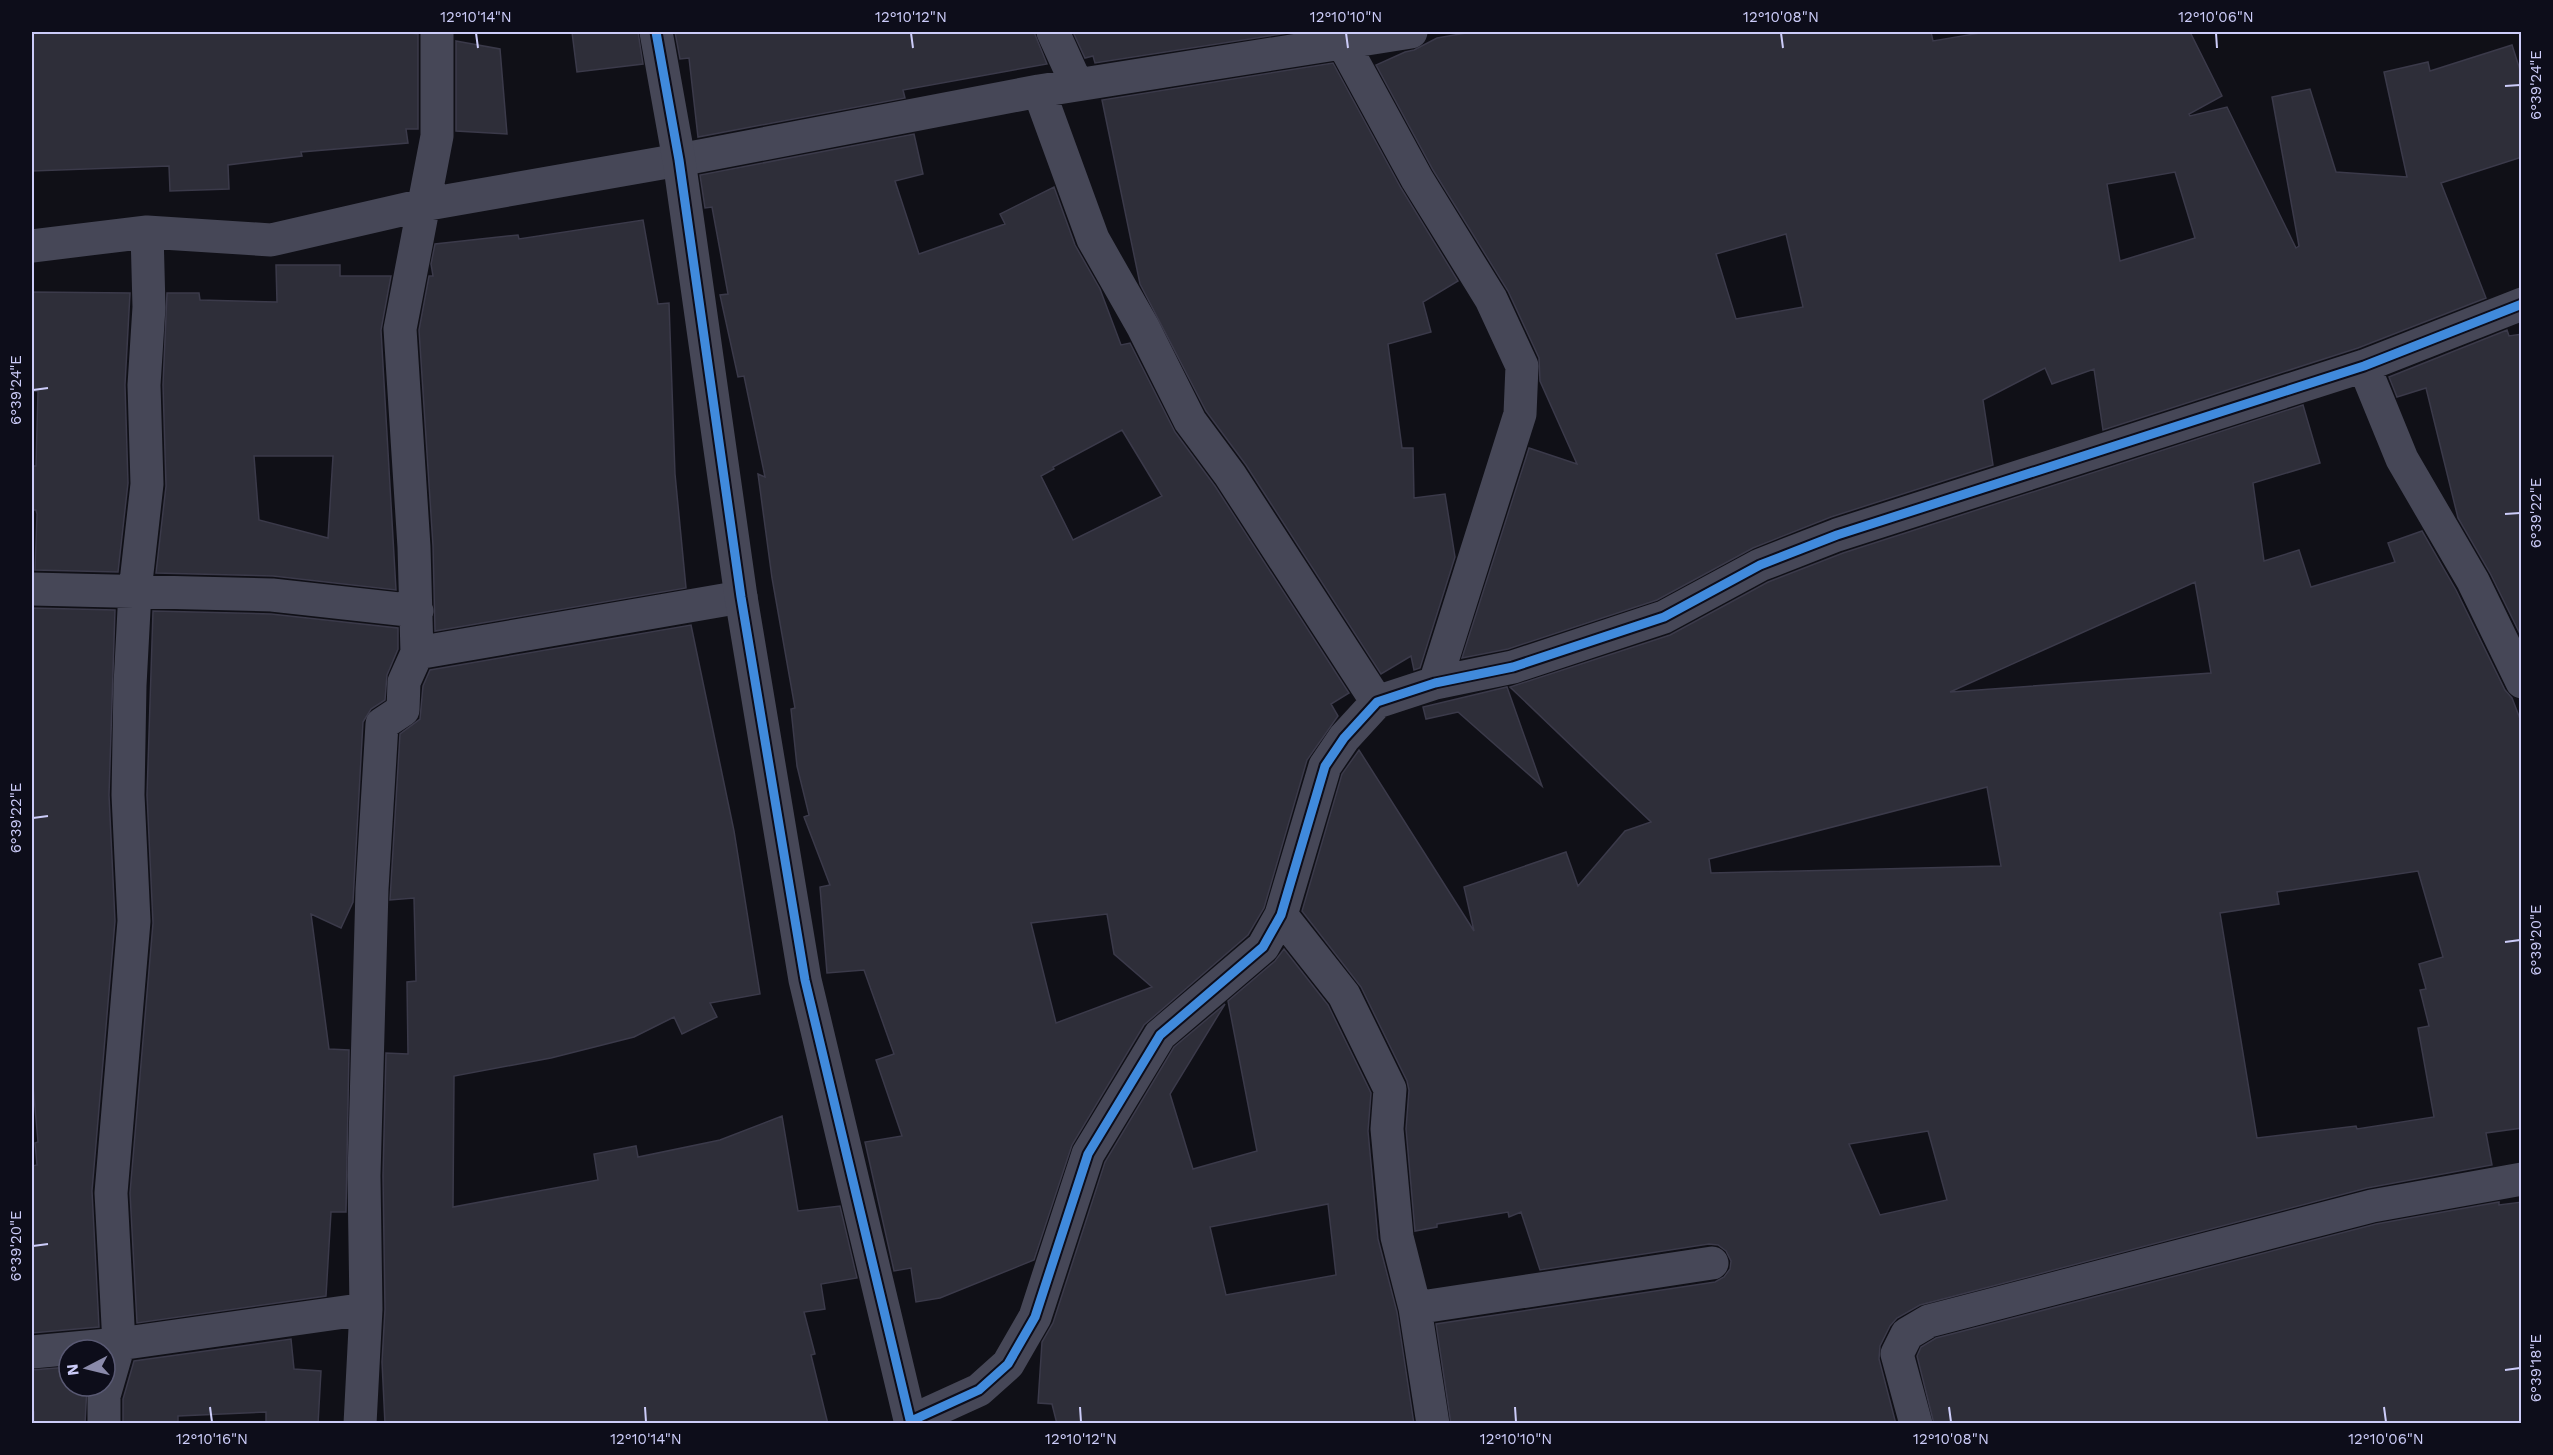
<svg xmlns="http://www.w3.org/2000/svg" width="2553" height="1455" font-family="'Work Sans',sans-serif">
<style>
.building{fill:#2e2e39;stroke:#3b3a4a;stroke-width:1.5;fill-rule:evenodd}
.lines{fill:none;stroke-linecap:round;stroke-linejoin:round}
.minor{stroke:#464757;stroke-width:33}
.tertiary{stroke:#464757;stroke-width:33}
.cycleway-casing{stroke:#0d0d1a;stroke-width:13}
.cycleway{stroke:#408adc;stroke-width:9}
.ticks{fill:none;stroke:#ccccf9;stroke-width:2}
.neatline{fill:none;stroke:#ccccf9;stroke-width:2}
.ticks-label{font-size:15px;text-anchor:middle;fill:#ccccf9}
</style>
<rect width="100%" height="100%" fill="#101017"/>
<path class="building" d="M32,32h369l17,2v95h-12l2,14 -107,9 1,4 -74,9 1,24 -59,2 -1,-25 -137,5z
M572,32h66l5,32 -66,8z
M675,32h359l13,32 -144,26 2,8 -207,39 -9,-79 -9,1z
M1073,32h221l-199,31 -2,-7 -8,2z
M1472,32h459l2,9 53,-9h204l32,64 -33,18 1,2 37,-9 69,141 3,-2 -27,-149 38,-8 26,83 71,5 -23,-105 44,-10 2,9 82,-26 10,31v81l-81,26 45,115 -128,50 -255,82 -9,-61 -42,15 -7,-16 -62,32 10,65 -162,52 -78,31 -96,52 -149,49 -46,9 67,-210 48,16 -37,-83 -1,-23 -31,-67 -75,-121 -57,-105 29,-13 9,-2 23,-12zM2175,172l20,66 -75,23 -13,-77zM1786,234l17,73 -67,12 -20,-65z
M456,41l44,8 7,85 -51,-3z
M1333,63l68,125 57,93 -35,21 8,30 -43,12 14,104h11l1,50 31,-4 10,63 -35,111 -6,2 -3,-14 -30,18 -135,-209 -40,-54 -66,-127 -38,-184z
M914,134l9,40 -28,7 24,73 86,-30 -5,-10 54,-27 21,58 25,44 21,56 9,-2 45,89 40,54 134,207 -18,11 7,12 -31,44 -43,148 -16,27 -104,90 -72,120 -38,115 -94,38 -24,4 -5,-34 -17,3 -29,-129 37,-6 -26,-76 18,-6 -30,-84 -37,3 -7,-86 10,-2 -26,-68 5,-2 -12,-49 -6,-57 4,-1 -23,-130 -14,-104 7,3 -21,-101 -6,1 -18,-82 8,-1 -16,-87 -7,1 -5,-33zM1122,430l40,66 -89,44 -32,-64 13,-7 -1,-2zM1107,914l7,40 38,33 -96,36 -25,-100z
M643,220l15,84 11,-1 6,171 11,114 -251,43 -2,-85 -14,-216 10,-54h4l-2,-12 4,-20 83,-9 1,4z
M276,265h64v11h51l-10,54 15,260 -123,-14 -117,-3 10,-87 -3,-101 4,-92h32l1,7 77,2zM254,456h79l-5,82 -69,-18z
M32,292l98,1 -5,92 3,98 -10,89 -83,-2 2,-56 -1,-4h-4v-44h4l2,-75h-6z
M2507,330l2,6 13,-2v304l-32,-65 -32,-55 -32,-130 -29,9 -8,-20z
M2303,405l17,58 -67,20 11,78 35,-11 12,37 84,-25 -7,-19 34,-12 34,59 49,100 7,8 10,26v404l-36,5 6,32 -125,23 -447,117 -23,13 -7,8 -10,20 -1,13 17,65h-445l-15,-100 279,-42 9,-5 6,-8 1,-8 -5,-10 -8,-6 -9,-1 -169,26 -19,-58 -12,5 -1,-5 -71,12v3l-22,4 -9,-102 3,-39 -2,-9 -46,-94 -59,-76 40,-137 17,-24 115,181 -10,-44 102,-35 12,34 47,-55 26,-9 -141,-135 160,-52 98,-53 75,-29zM2195,582l16,91 -261,19zM1987,787l14,79 -290,7 -2,-14zM2418,871l25,86 -24,7 7,25 -6,1 9,36 -11,2 16,89 -77,12 -1,-3 -99,12 -37,-225 59,-9 -2,-12zM1928,1131l19,69 -67,15 -31,-71z
M32,608l83,2 -6,185 6,126 -23,270 7,136 -67,6v-167l5,-1 -2,-22 3,-1 -6,-68z
M153,611l118,3 127,14v21l-11,26 -2,25 -14,9 -8,13 -10,180 -12,26 -30,-14 18,135 20,1 -3,162h-15l-5,84 -189,27 -7,-130 23,-270 -6,-128z
M691,625l43,206 26,163 -50,9 7,14 -35,17 -8,-17 -40,20 -83,21 -97,18 -1,131 145,-27 -4,-26 42,-8 2,11 82,-17 62,-24 16,95 42,-5 17,72 -36,6 4,25 -21,3 11,42 -4,1 17,69h-443l-3,-62 3,-53 -2,-133 3,-123 22,1 -1,-72 9,-1 -2,-83 -24,2 10,-166 20,-15 3,-33 7,-16z
M1507,687l35,99 -84,-74 -32,7 -3,-12z
M1284,949l44,56 43,88 -3,38 10,108 19,73 17,112h-357l-5,-20 -14,-1 4,-61 11,-19 52,-161 69,-115 51,-43 -55,90 23,75 64,-18 -29,-150 47,-40zM1328,1204l8,71 -110,20 -16,-68z
M2499,1202v3l23,-3v222h-588l-17,-68 4,-9 15,-9 440,-114z
M291,1339l3,30 27,2 -3,53h-52v-12l-88,4v8h-55v-25l11,-38z
M69,1367v19h18l-2,38h-51v-12h-2v-42z"/>
<g class="lines">
<path class="minor" d="M1053,32l24,53
M1337,32l80,147 74,120 31,67 -2,48 -85,269
M1039,91l54,148 50,88 47,94 40,54 147,227
M32,246l115,-14 124,8 152,-35 256,-45 360,-69 372,-59
M2364,366l38,93 71,122 49,101
M32,589l240,6 145,16
M417,653l324,-56
M1281,915l63,80 46,94 -3,40 10,108 18,71 18,116
M1415,1308l297,-45
M32,1352l87,-8 247,-35
M911,1421l68,-31 29,-26 27,-47 53,-163 72,-119 103,-88 18,-32 44,-149 19,-28 33,-36 58,-19 78,-16 151,-50 96,-52 77,-30 527,-169 158,-62
M104,1424v-28l15,-52 -8,-151 23,-272 -6,-126 2,-110 5,-94 12,-107 -3,-99 5,-78 -2,-75
M360,1424l6,-115 -2,-133 8,-287 10,-165 21,-14 1,-28 13,-29 -3,-106 -14,-218 37,-193v-104
M1916,1424l-19,-70 10,-20 22,-13 443,-115 150,-27"/>
<path class="tertiary" d="M656,32l23,128 62,437 64,383 106,444"/>
<g class="cycleway-casing">
<path id="cycleway" d="M656,32l23,128 62,437 64,383 106,444
M911,1421l68,-31 29,-26 27,-47 53,-163 72,-119 103,-88 18,-32 44,-149 19,-28 33,-36 58,-19 78,-16 151,-50 96,-52 77,-30 527,-169 158,-62"/>
</g>
<use href="#cycleway" class="cycleway"/>
</g>
<path class="ticks" d="M476,33l2,15M911,33l2,15M1346,33l2,15M1781,33l2,15M2216,33l1,15M2505,86l15,-1M33,390l15,-2M2505,514l15,-1M33,818l15,-2M2505,942l15,-2M33,1246l15,-2M2505,1370l15,-2M210,1407l2,15M645,1407l1,15M1080,1407l1,15M1515,1407l1,15M1949,1407l2,15M2384,1407l2,15"/>
<rect width="2553" height="1455" fill="none" stroke="#0d0d1a" stroke-width="66"/>
<g transform="translate(87 1368) rotate(263)"><circle r="28" fill="#0d0d1a" stroke="#595973" stroke-width="1.5"/>
<path d="M0-4.5L10 22L0 15L-10 22Z" fill="#8a8aaa"/>
<text y="-9" font-size="16" font-weight="bold" text-anchor="middle" fill="#ccccf9">N</text>
</g>
<rect x="33" y="33" width="2487" height="1389" class="neatline"/>
<g class="ticks-label">
<text x="476" y="22">12°10'14"N</text>
<text x="911" y="22">12°10'12"N</text>
<text x="1346" y="22">12°10'10"N</text>
<text x="1781" y="22">12°10'08"N</text>
<text x="2216" y="22">12°10'06"N</text>
<text transform="translate(2536 85) rotate(-90)" y="5">6°39'24"E</text>
<text transform="translate(16 390) rotate(-90)" y="5">6°39'24"E</text>
<text transform="translate(2536 513) rotate(-90)" y="5">6°39'22"E</text>
<text transform="translate(16 818) rotate(-90)" y="5">6°39'22"E</text>
<text transform="translate(2536 940) rotate(-90)" y="5">6°39'20"E</text>
<text transform="translate(16 1246) rotate(-90)" y="5">6°39'20"E</text>
<text transform="translate(2536 1368) rotate(-90)" y="5">6°39'18"E</text>
<text x="212" y="1444">12°10'16"N</text>
<text x="646" y="1444">12°10'14"N</text>
<text x="1081" y="1444">12°10'12"N</text>
<text x="1516" y="1444">12°10'10"N</text>
<text x="1951" y="1444">12°10'08"N</text>
<text x="2386" y="1444">12°10'06"N</text>
</g>
</svg>
